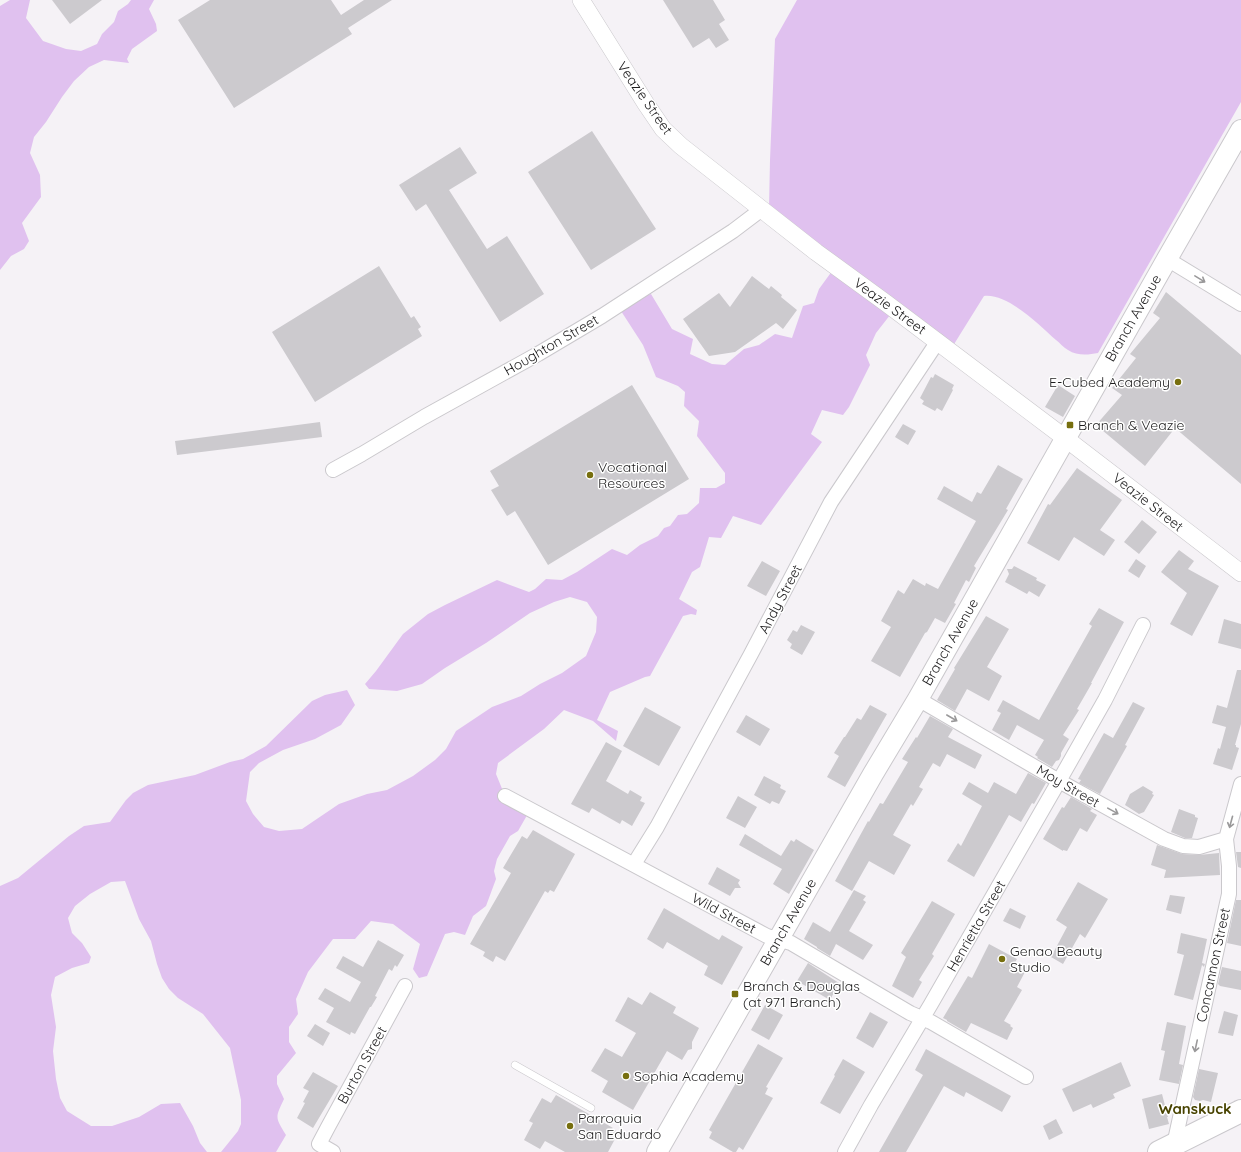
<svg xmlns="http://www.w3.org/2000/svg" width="1241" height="1152" font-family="Quicksand,sans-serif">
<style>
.green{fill:#e0c1ef}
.building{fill:#cccace}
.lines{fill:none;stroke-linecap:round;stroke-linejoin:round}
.service-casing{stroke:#cac8cc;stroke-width:8}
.minor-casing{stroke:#cac8cc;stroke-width:16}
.tertiary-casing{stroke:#cac8cc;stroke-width:18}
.secondary-casing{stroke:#cac8cc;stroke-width:22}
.primary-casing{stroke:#cac8cc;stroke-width:24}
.service{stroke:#fff;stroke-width:7}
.minor{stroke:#fff;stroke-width:14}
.tertiary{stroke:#fff;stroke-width:17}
.secondary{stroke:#fff;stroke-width:20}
.primary{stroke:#fff;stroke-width:22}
.oneway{stroke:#9a999a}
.poi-dot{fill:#776f0f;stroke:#fff;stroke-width:1.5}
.labels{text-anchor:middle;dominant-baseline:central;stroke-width:3;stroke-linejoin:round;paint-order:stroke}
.street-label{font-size:14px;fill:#1e1d1e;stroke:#fff}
.poi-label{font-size:14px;fill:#1e1d1e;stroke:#fff;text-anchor:start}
.neighbourhood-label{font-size:15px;font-weight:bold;fill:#484300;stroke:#fff}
</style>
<rect width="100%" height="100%" fill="#f5f2f6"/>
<path class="green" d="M10,0h20l-4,18 17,23 23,8 15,2 16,-7 5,-10 12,-12 4,-11 10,-7 3,-4h23l-5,9 7,15 1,7 -25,18 -5,10 2,4 -25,-3 -15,7 -15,14 -12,16 -16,25 -12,15 -4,16 10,22 1,22 -19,26 7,18 -5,8 -13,7 -11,14v-264z
M797,0h444v102l-143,251c-10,2 -21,3 -30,-3 -4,-2 -8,-7 -12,-10 -16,-14 -48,-47 -72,-44l-33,53 -57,-39 -18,23 -10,22 4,10 -21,42 -6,8 -21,-5 -11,24 11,8 -61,83 -28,-9 -12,22 -12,-1 -9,30 -8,5 -13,27 18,11 -1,5 -5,-1 -8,2 -33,60 -5,1 -35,15 -13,28 21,11 -2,10 -23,-20 -29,-11 -20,19 -46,34 -2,11 9,22 25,14 -12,21 -8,5 -13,23 -3,12 2,8 -10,27 -13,10 -8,19 -11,-3 -9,2 -18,42 -8,2 -6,-9 7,-25 -27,-20 -22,-3 -16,18h-22l-25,33 -12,27 2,15 -9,13v15l7,11 -19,23v8l7,15c-9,19 -9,18 2,36l-10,17h-55l17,-21 3,-7v-24l-11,-52 -27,-34 -25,-16 -9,-9 -7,-11 -5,-14 -6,-23 -12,-22 -14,-38 -14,1 -21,12 -15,12 -7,12 4,15 10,10 9,14 -2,6 -17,5 -17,9 -4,18 5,32 -3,24 3,28 4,19 7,13 24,15h21l27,-9 22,-13 19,-1 13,23 7,17 7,9h-207v-266l18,-8 51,-42 15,-10 26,-4 16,-22 7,-7 15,-8 47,-10 35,-13 13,-3 23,-13 46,-45 13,-6 22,-5 8,15 -14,20 -26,14 -32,11 -24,13 -9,9 -4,29 7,13 11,13 15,4 23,-2 37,-25 28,-10 20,-4 26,-14 22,-16 11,-11 10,-18 36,-24 29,-11 19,-12 22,-11 24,-17 10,-24 1,-15 -10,-15 -17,-5 -16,5 -24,11 -44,30 -41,25 -23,16 -25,7 -28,-2 -4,-5 11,-13 27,-37 25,-20 17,-9 52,-25 32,12 6,-3 11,-10 16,1 15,-8 35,-23 15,6 13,-10 18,-9 6,-8 6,-2 8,-11 9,-1 12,-11 1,-15h16l9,-5v-10l-28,-37 2,-15 -15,-15 1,-14 -7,-6 -22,-9 -13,-32 -22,-34 4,-4 22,-12 4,-1 21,35 21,10 -3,15 22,10 13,1 19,-16 15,-4 16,-11 17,4 11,-32 11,-3 5,-14 16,-22 -66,-59 1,-48 5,-121z"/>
<path class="building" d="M52,0h50l-32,24z
M210,0h121l10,15 23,-15h28l-44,28 4,6 -118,74 -56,-88z
M663,0h50l12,20 -6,4 10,16 -13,8 -7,-10 -16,10z
M592,131l64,98 -65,41 -63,-98z
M460,147l17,26 -28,17 38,59 20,-13 37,58 -44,28 -74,-118 -10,7 -17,-26z
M379,266l32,52 3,-2 7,11 -3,2 4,7 -107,66 -43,-70z
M752,276l17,13 2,-3 11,9 -1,2 16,13 -14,19 -7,-6 -41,29 -26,4 -26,-37 36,-26 11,14z
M1166,292l75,63v129l-66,-56 -30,38 -49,-41 26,-30 -10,-7 24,-30 -6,-4 30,-36 -7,-5z
M935,374l19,11 -2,4 1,1 -11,21 -5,-3 -2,3 -13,-7 2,-3 -4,-3 11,-21 2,1z
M632,385l57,94 -141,86 -33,-54 -8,5 -16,-26 8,-4 -9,-15z
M1058,385l17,11 -12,21 -18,-10z
M320,422l2,15 -145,18 -2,-14z
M903,424l13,7 -8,14 -13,-8z
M998,465l25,14 -17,30 2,1 -34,56 2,2 -7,14 -3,-2 -12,23 2,1 -11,19 -10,-5 -8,14 -2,1 -25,44 -29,-16 20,-34 -10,-6 17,-31 6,4 9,-15 12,7 1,-3 12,6 38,-68 -39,-22 7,-13 28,16 5,-10 4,2z
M1077,468l45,32 -22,30 15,10 -11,16 -30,-19 -15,24 -32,-18 21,-39 2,1z
M1142,520l15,12 -18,22 -15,-12z
M1179,550l15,11 -6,8 31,17 -27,50 -22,-12 17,-31 -26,-21z
M1136,559l10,7 -7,12 -11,-7z
M762,561l18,10 -14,25 -19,-10z
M1014,566l23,12 -1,2 10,5 -7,12 -10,-6 -2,3 -22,-12 4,-8 -2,-5h5z
M1099,608l25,14 -33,61h1l-15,26 2,1 -16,25 6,4 -8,14v3l-2,4 -3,1 -4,6 -15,-9 1,-1 -3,-2 9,-15 -27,-15 -8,15 -17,-10 9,-17 -4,-2 6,-11 36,20 53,-94 -3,-2z
M986,616l23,13 -22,38 15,9 -13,25 -22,-12 -12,22 -18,-11 18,-31 -1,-1z
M1224,619l17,5v25l-23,-6z
M801,625l14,7 -13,23 -12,-7 2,-4 -5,-4 6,-10 4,2z
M1237,670h4v54l-6,21h1v2l3,1 -7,22 -19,-6 5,-16 2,1 6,-22 -14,-4 5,-18 10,3z
M1133,702l12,6 -20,37 2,1 -27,48 -21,-11 2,-3 -3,-1 26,-46 9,5z
M870,705l17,9 -42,73 -18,-10 12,-21 -5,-3 10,-16h1l12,-19 4,2z
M645,707l36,20 -22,39 -36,-20z
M746,715l24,14 -10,17 -24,-14z
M930,716l23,13 -5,8 34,18 -7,14 -28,-15 -7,13 -7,-4 -14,24 4,2 -10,17 -2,-2 -18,31 18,10 -17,30 -25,-14 -17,30 -17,-10 33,-60 1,1 11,-19 3,1 25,-42 -6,-3 14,-22 1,1z
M606,742l16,9 -16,30 22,13 2,-4 12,7 -2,4 5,2 -13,23 -10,-6 -2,4 -28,-16 -3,5 -18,-9z
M1028,773l18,10 -12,21 -2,-1 -11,19 -12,-7 -35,62 -27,-16 11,-18 3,3 21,-40 -20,-12 7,-12 19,11 6,-11 22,12z
M764,776l17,9 -1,3 6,3 -7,13 -7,-3 -2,3 -16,-9z
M1143,786l10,6 -1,2 2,1 -10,17 -5,2 -14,-9 5,-11z
M738,796l19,11 -12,21 -19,-10z
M1071,797l21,12 -2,2 7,4 -10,17 -7,-4 -13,23 -4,-1v1l-20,-12 19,-32 2,1z
M1179,809l16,6v2l3,1 -6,20h-7l-14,-6z
M533,830l42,24 -21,38 -4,-2 -2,3 -3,-2 -40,70 -9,-5 -3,6 -10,-6 2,-4 -15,-8 41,-71 -8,-5 19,-32 5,3z
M745,834l36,22 10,-16 3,2 2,-3 18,11 -25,44 -16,-10 9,-15 -43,-24z
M1157,845l25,9 17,1 20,-2 1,22 -56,3 2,-8 -15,-5z
M1236,852h5v16l-3,-1z
M717,867l23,13 -2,3 3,5h-6l-5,8 -22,-12z
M1078,882l30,17 -23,39 -5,-4 -17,30 -12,-7 16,-30 -11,-7z
M854,890l12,6 -3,4 3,2 -17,29 24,14 -10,15 -27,-16 -6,12 -13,-8v-1l-13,-8 9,-17 17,10z
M1170,895l15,2 -4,17 -15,-4z
M1236,900h5v46l-14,-3z
M932,901l23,13 -23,40 2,2 -15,24 3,2 -9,16 -21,-12 14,-29 -5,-4z
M664,908l55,32 3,-5 21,12 -21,38 -18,-10 4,-9 -41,-24 -4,7 -16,-10z
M1010,908l16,8 -6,13 -17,-8z
M1181,933l26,6 -5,24 3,1 -1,3 -2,-2 -9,35 -19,-5 10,-40 -7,-2z
M378,940l26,15 -7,12 -2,-2 -3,6 -3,-2 -14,27 2,1 -6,10h-1l-15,27 -4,-2 -1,3 -24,-13 8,-14 -16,-9 7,-11 25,14 11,-20 -25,-14 7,-12 20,11z
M989,944l28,15 -3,5 12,6 -9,17 5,3 -18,31 7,4 -1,1 3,2 -6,12 -36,-17 -5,9 -19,-11v-1l-4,-2 25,-42 4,2z
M808,963l31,20 -9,17 -33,-19z
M1222,967l19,4v19l-21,-4 -2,-2z
M650,992l26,15 -3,6 26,15 -7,14v7l-4,1 -6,10 -15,-9 -34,59 -31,-18 6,-11 -17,-10 14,-23 17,9 14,-24 -21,-12 13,-24 14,8z
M765,1005l18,10 -14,25 -18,-10z
M1224,1011l14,4 -5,21 -15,-3z
M870,1012l18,10 -15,26 -17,-10z
M1167,1022l19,4 -7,38 4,1 -4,19 -20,-4 6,-29 -4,-1z
M315,1024l15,9 -7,13 -16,-10z
M758,1044l25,14 -17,29 2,1 -3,6 8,4 -30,52 -4,-3 -3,5h-3l-24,-14 3,-6 -3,-2z
M926,1049l85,47 -9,16 -36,-20 -2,5 -20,-11 -38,66h-27l44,-77 -8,-5z
M843,1059l22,13 -25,42 -20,-11 15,-27 -1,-1z
M1121,1062l10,24 -18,8 2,4 -22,10 -2,-4 -18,8 -11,-23z
M1199,1069l19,4 -7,29 -8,-2 -3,1 -5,-1 -2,-3z
M313,1072l25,14 -25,42 -16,-10 8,-15 -2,-1 6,-11 -6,-3z
M1162,1094l6,23h-1l2,7 -20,5 -7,-30z
M556,1095l57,33 -1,1 4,2 -4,7 3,1 -7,13h-43l-20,-11 -5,8 -16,-9 9,-17 -4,-2 13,-23 9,5z
M1056,1119l7,14 -14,7 -6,-14z"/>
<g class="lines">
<g class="service-casing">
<path id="service" d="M515,1065l76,43"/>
</g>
<g class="minor-casing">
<path id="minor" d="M1167,259l74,45
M333,470l29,-16 62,-37 114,-63 64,-38 131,-85 29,-22
M918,699l141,82 105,58 19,7 16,1 27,-8
M505,796l262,140 24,7 119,70 21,9 95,55
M634,864l23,-37 94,-173 80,-152 107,-161
M1174,1145l55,-251v-28l-3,-27 15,-55
M333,1152l-14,-8 9,-17 77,-141
M845,1152l26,-47 60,-101 128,-223 46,-81 38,-75"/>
</g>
<g class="tertiary-casing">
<path id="tertiary" d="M581,0l65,104 17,25 18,17 135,106 70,51 179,135 176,135"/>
</g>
<g class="secondary-casing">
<path id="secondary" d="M657,1152l216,-378 45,-75 249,-440 74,-129"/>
</g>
<g class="primary-casing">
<path id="primary" d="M1159,1152l82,-41"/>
</g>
<use href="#service" class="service"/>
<use href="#minor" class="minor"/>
<use href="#tertiary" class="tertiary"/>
<use href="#secondary" class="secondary"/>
<use href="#primary" class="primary"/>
</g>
<defs><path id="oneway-shaft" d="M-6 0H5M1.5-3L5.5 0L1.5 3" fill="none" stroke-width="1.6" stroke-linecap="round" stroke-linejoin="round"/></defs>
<g class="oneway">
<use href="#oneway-shaft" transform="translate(1200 279) rotate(31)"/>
<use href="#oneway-shaft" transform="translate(952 718) rotate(30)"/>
<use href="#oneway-shaft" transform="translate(1113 811) rotate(29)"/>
<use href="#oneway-shaft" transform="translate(1231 822) rotate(105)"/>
<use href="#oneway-shaft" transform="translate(1196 1046) rotate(102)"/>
</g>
<g class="poi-dot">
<circle cx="1178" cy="382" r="4"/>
<rect x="1066" y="421" width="8" height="8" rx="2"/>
<circle cx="590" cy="475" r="4"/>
<circle cx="1002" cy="959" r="4"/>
<rect x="731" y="990" width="8" height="8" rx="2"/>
<circle cx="626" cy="1076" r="4"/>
<circle cx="570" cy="1126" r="4"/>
</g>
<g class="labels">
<g class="street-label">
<text transform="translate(645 98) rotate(55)">Veazie Street</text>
<text transform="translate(890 306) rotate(36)">Veazie Street</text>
<text transform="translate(1133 318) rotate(-60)">Branch Avenue</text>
<text transform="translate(551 345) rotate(-30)">Houghton Street</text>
<text transform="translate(1148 502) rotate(38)">Veazie Street</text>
<text transform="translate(780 599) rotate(-62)">Andy Street</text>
<text transform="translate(950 642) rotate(-60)">Branch Avenue</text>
<text transform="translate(1068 786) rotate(30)">Moy Street</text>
<text transform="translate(724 913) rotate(28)">Wild Street</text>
<text transform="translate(788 922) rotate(-60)">Branch Avenue</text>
<text transform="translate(976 926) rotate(-60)">Henrietta Street</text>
<text transform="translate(1213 965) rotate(-78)">Concannon Street</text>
<text transform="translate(362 1065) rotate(-61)">Burton Street</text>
</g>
<g class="poi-label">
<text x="1170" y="382" text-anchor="end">E-Cubed Academy</text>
<text x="1078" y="425">Branch &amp; Veazie</text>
<text x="598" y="467">Vocational<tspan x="598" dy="16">Resources</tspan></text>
<text x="1010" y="951">Genao Beauty<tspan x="1010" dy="16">Studio</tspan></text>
<text x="743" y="986">Branch &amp; Douglas<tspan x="743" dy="16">(at 971 Branch)</tspan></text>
<text x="634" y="1076">Sophia Academy</text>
<text x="578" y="1118">Parroquia<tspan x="578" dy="16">San Eduardo</tspan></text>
</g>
<g class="neighbourhood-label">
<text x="1195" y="1108">Wanskuck</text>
</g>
</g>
</svg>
